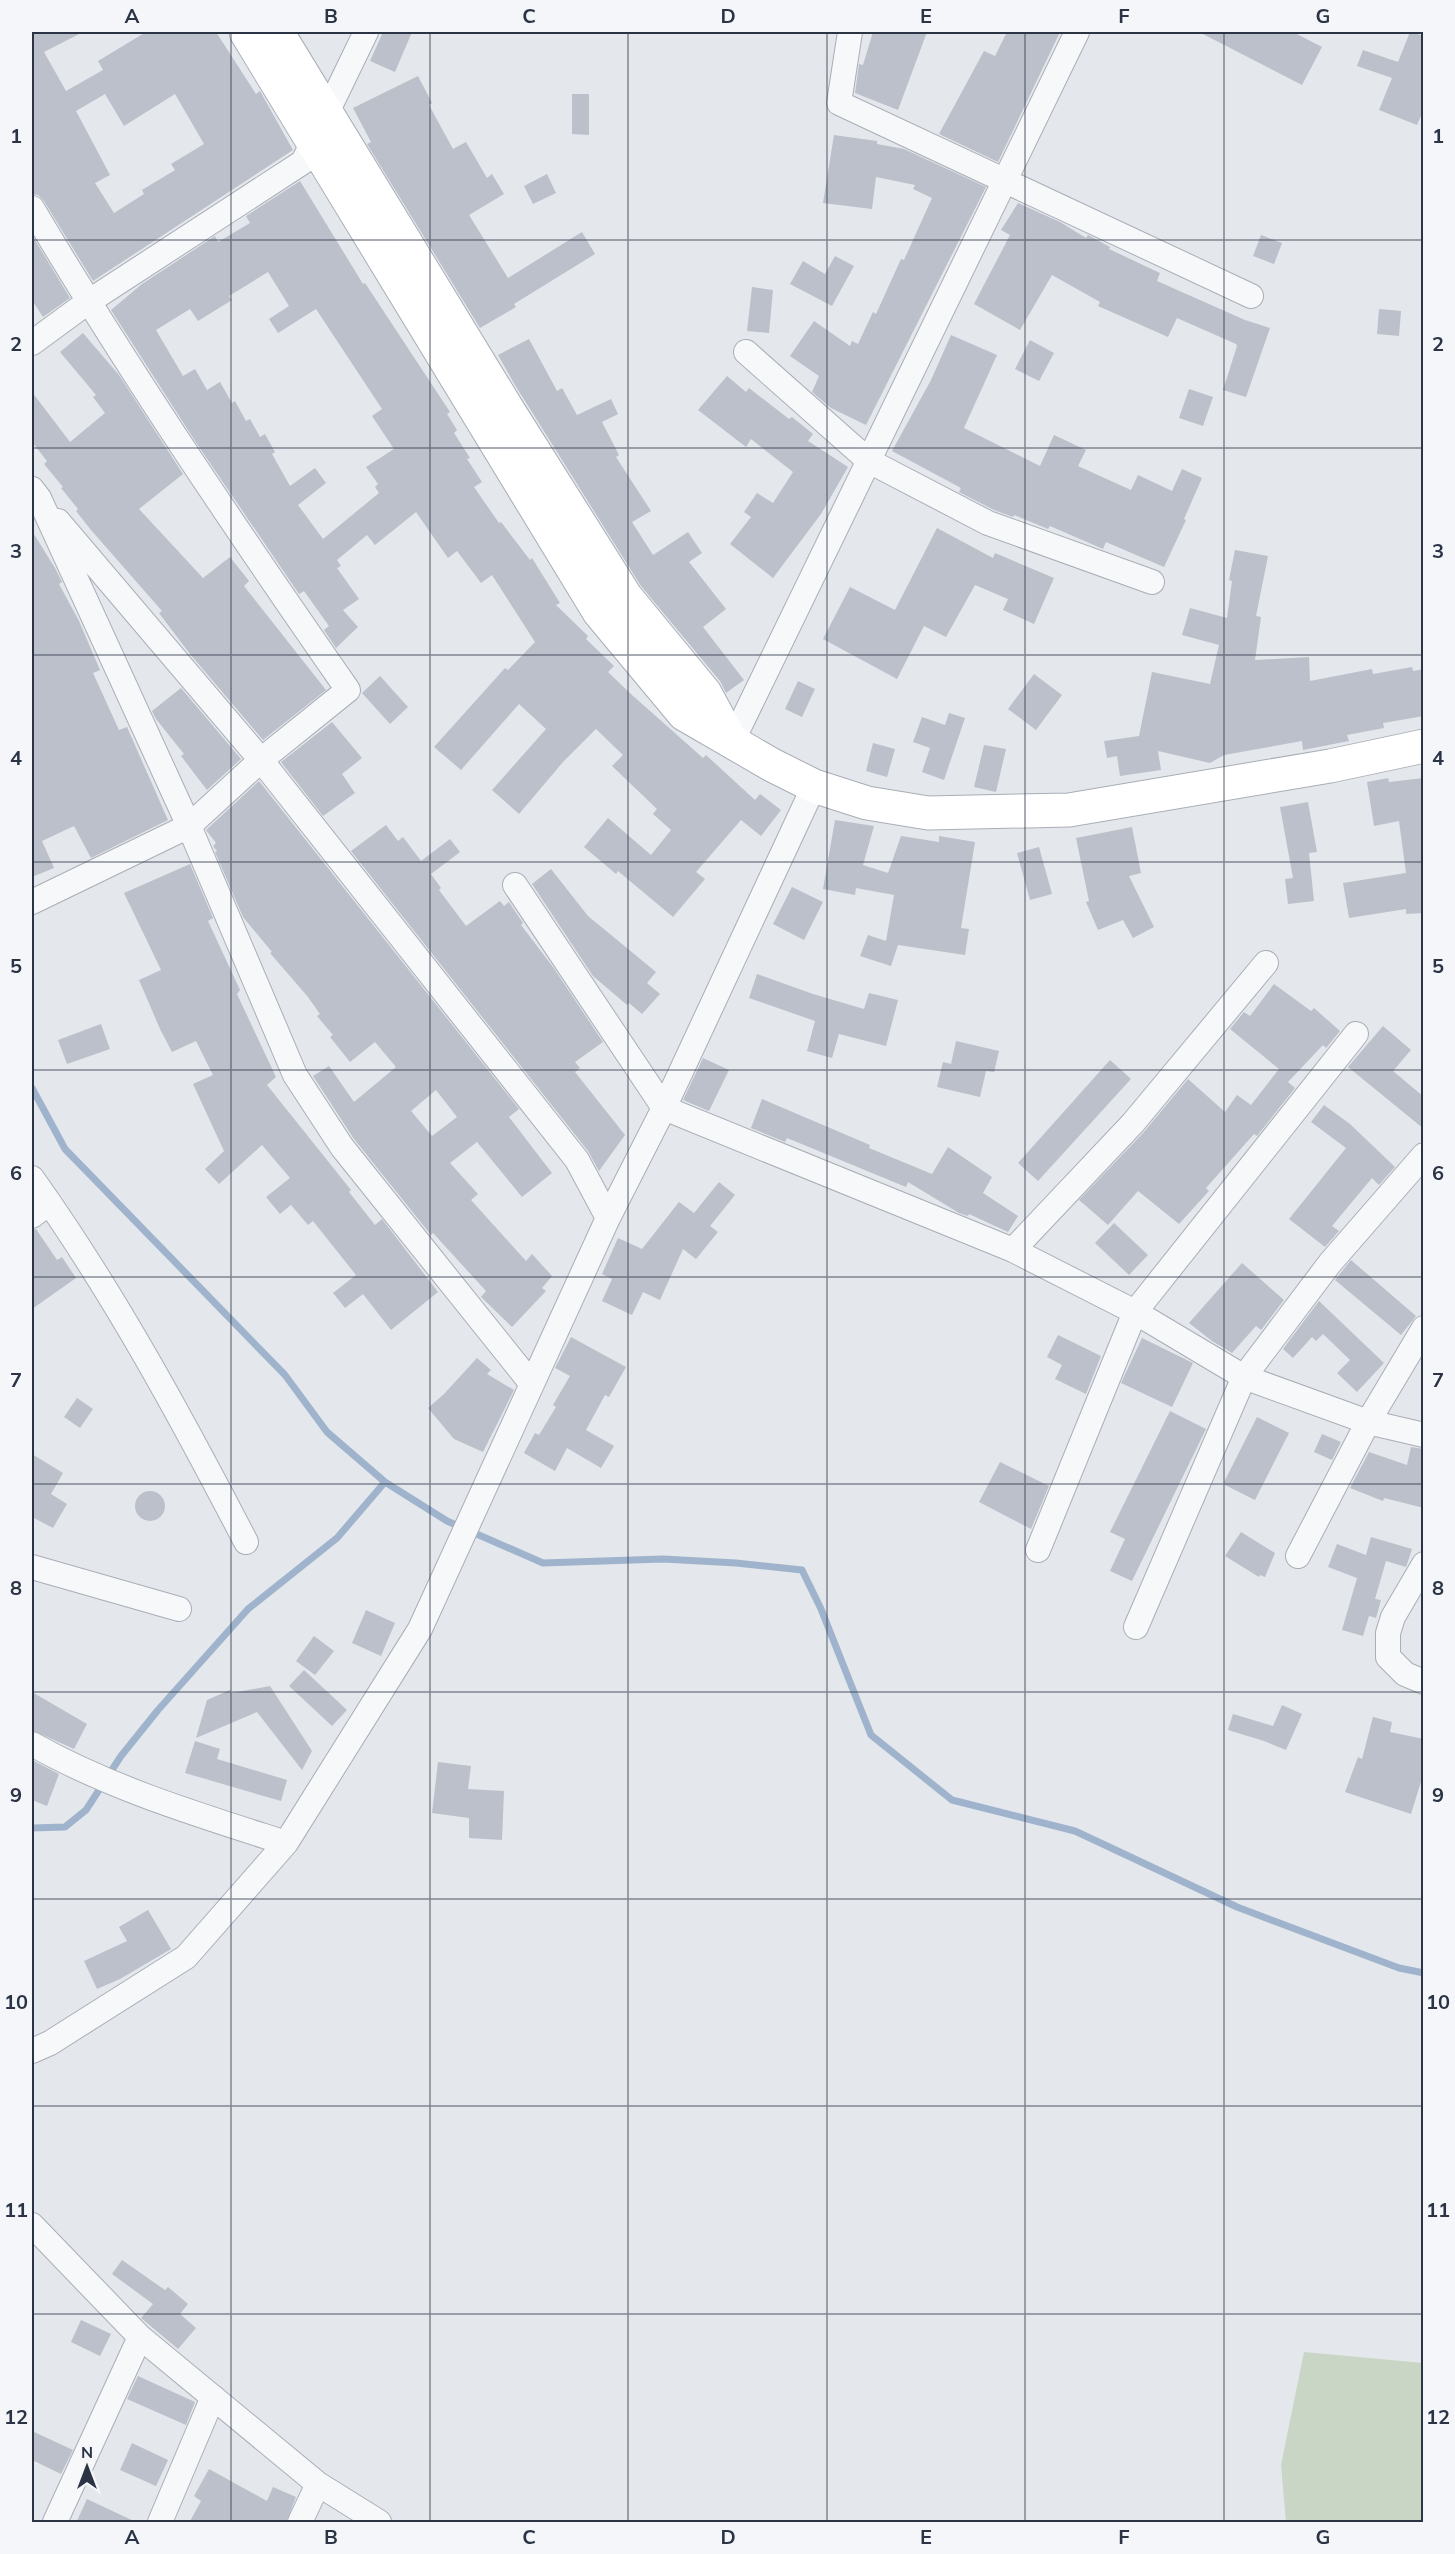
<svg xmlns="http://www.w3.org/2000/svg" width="1455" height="2554" font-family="Mulish,sans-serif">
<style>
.green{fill:#c9d6c5}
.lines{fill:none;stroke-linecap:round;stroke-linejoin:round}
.stream{stroke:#9fb4cc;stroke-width:7}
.building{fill:#bbc0ca;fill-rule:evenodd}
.minor-casing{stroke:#a9aeb7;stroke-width:26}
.secondary-casing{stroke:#a9aeb7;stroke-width:35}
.minor{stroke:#f7f8fa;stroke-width:24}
.secondary{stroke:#fff;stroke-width:33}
.grid{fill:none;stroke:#2b3445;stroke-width:1.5;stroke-opacity:0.55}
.neatline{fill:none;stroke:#2b3445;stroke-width:2}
.grid-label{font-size:20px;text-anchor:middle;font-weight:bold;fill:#2b3445}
</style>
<rect width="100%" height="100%" fill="#e4e7ec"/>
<path class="green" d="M1304,2352l119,11v159h-137l-5,-57z"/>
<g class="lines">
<path class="stream" d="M32,1088l33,61 220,226 42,57 58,50 62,39 96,42 120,-4 73,4 66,7 19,39 50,126 81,65 123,31 162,76 162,61 25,5
M32,1828l33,-1 21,-17 35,-54 37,-46 90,-101 89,-71 48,-56"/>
</g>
<path class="building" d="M32,32h51l-39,20 22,39 37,-21 -5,-9 48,-29h70l40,62 4,-3 33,59 -200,131 -49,-80 -6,-6 -6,-1zM105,94l19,32 51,-32 29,50 -33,20 4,6 -33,20 2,4 -30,19 -19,-30 15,-8 -34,-64z
M383,32h29l-17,40 -25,-11z
M873,32h54l-29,78 -43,-17 4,-29 4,1z
M1007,32h53l-62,130 -59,-28 45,-83 11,5z
M1199,32h94l29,15 -20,38z
M1410,32l14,4v73l-7,16 -38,-15 13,-32 -35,-12 6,-16 35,12z
M418,76l14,27 -3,2 24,44 13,-7 21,36 5,-4 12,20 -35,21 39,63 74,-46 13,22 -81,50 2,3 -36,21 -113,-184 4,-2 -18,-34z
M572,94h17v41l-17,-1z
M834,135l43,6v3l27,5 82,38 -120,238 -35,-17 -19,-16 7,-16 -29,-20 24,-35 36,25 2,-5 6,3 15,-32 3,2 25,-55 3,1 28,-62 -19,-9 2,-4 -39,-8 -4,32 -49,-6z
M547,174l9,19 -23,11 -9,-18z
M300,181l63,103 2,-1 85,129 -3,2 10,16 -3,3 16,25 -3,1 15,23 -8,5 25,36 2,-1 29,38 2,-2 28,45 -4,2 32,31 -2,3 28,27 -6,6 24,23 71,63 3,-3 49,45 5,-6 21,16 -20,26 -20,-16 -45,52 9,7 -32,38 -55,-46 -2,3 -32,-27 24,-29 43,37 20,-25 -18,-16 4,-5 -45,-43 11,-11 -27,-26 -33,33 -44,52 -27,-24 54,-61 -27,-25 -58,66 -27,-23 71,-79 3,2 27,-28 -43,-67 -11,8 -24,-32 -9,7 -32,-46 -41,33 -8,-10 -30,25 4,6 -4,2 22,31 -16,11 15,17 -22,21 -12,-18 5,-4 -25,-35 -5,3 -102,-150 -86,-134 31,-26 73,-48 3,6 32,-19 -4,-7zM268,272l21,34 -20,13 9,14 38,-24 66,100 -10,7 22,33 -28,18 12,17 -3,3 4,6 -56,46 -25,-34 28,-22 -11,-15 -25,18 -18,-32 3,-2 -10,-18 -5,3 -10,-18 -4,2 -11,-20 -3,2 -12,-21 -13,8 -12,-21 -12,7 -27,-46 34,-21 8,12 34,-21 -3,-4z
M1018,203l42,19 26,16 2,-3 22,12 -1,2 51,24 -3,8 88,39 25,8 -24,69 -23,-7 14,-44 -1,-2 -59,-26 -9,19 -70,-31 2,-4 -48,-27 -32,55 -46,-26 36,-69 -9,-5z
M32,235l38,63 -27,19 -11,-17z
M1261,235l21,8 -8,21 -21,-8z
M835,256l19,10 -22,40 -42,-22 13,-23 22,13z
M752,287l21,3 -4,43 -22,-2z
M1379,309l22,2 -2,25 -22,-2z
M83,333l36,42 64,99 -44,35 64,69 27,-21 19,24 -5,5 82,104 -63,50 -73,-86 -31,-41 3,-2 -71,-81 -15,-19 2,-2 -17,-21 2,-1 -19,-23 3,-3 -15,-19v-50l38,50 35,-29 -12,-16 3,-2 -36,-43z
M951,335l46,20 -33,73 76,38 14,-31 32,15 -8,16 53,24 7,-15 34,16 10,-22 20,9 -18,41 2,1 -22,47 -58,-25 -3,7 -53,-23 -2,3 -34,-14 -1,2 -19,-7 -35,-18 2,-4 -69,-37 39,-71z
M529,339l28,52 5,-3 15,27 34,-16 7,15 -16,8 17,33 -3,2 35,54 -19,11 21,33 35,-23 14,21 -13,9 37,47 -23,18 41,53 -18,13 -6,-12 -79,-95 -126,-201 -17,-30z
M1030,340l24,13 -15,28 -24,-12z
M727,376l19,16 3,-4 40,31 3,-2 21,17 -5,7 40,26 -27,47 -48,64 -43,-34 21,-27 -7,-5 13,-19 16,10 20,-31 -42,-33 -5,8 -48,-37z
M1189,389l24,8 -10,29 -24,-8z
M937,528l56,30 2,-5 59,25 -20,46 -31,-14 5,-11 -33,-14 -29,52 -22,-11 -27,53 -74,-40 27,-52 45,23z
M32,531l23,37 7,14 -3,2 20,37 21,49 -7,3 26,57 8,-3 41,93 -77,38 -17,-32 -32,15 12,27 -22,9z
M1235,550l33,6 -12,60 5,1 -6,43 54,-3 1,24 62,-12 1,5 39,-7 1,4 11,-2v47l-41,7 1,5 -37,7 2,6 -46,9 -1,-9 -78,14 -14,8 -52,-12 3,19 -41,6 -3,-20 -10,2 -3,-17 35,-5 13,-64 58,12 9,-39 -37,-10 8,-27 37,10 5,-37 -3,-1z
M1034,674l28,21 -26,35 -28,-21z
M380,676l28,31 -18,17 -28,-31z
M798,681l17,8 -13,28 -17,-8z
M181,688l60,71 -34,31 -26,-34 3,-2 -28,-35 -4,-8z
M949,713l16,5 -21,62 -22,-8 8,-24 -17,-6 9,-25 23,8z
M332,722l30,36 -20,16 13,19 -32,23 -42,-54z
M873,743l22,6 -8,28 -21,-6z
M984,745l22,4 -10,43 -22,-5z
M1388,778l1,4 35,-4v135l-18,1v-5l-57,9 -6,-35 63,-10 -7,-52 -25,5 -7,-44z
M259,781l260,328 -10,8 43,56 -30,24 -45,-55 -27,21 28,31 -7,6 55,61 6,-7 20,22 -10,12 4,3 -34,36 -31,-30 5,-6 -53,-58 -2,2 -77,-96 -41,-63 16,-10 25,36 42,-35 -21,-25 -25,20 -20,-25 3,-2 -16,-19 3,-2 -12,-17 -38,-44 2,-1 -29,-35 -28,-65 2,-1 -4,-5 3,-3 -10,-13zM436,1090l21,27 -25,19 -21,-25z
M1308,802l9,50 -8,1 5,48 -26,3 -3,-25 8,-1 -13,-71z
M835,820l39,6 -11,39 25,8 13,-37 38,6v-6l36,6 -14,86 8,1 -4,26 -67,-10 -7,21 -31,-10 8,-21 18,6 8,-46 -38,-7 -1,7 -32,-6z
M386,825l12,16 5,-4 18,24 29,-22 10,13 -29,22 10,14 -2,2 27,36 34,-25 4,5 5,-4 14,21 -2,2 32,42 50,75 -28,20 5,6 -5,4 50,63 -26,36 -11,-20 -237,-300z
M1132,827l9,46 -12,3 25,51 -21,11 -10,-18 -25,10 -12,-28 3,-1 -13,-63z
M1039,847l13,47 -22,6 -13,-47z
M190,864l23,54 -5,3 32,69 -3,4 39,83 -9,8 84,105 -2,2 26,33 7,-6 56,73 -47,38 -28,-36 -18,14 -12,-15 23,-18 -43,-54 -5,4 -17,-20 -11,9 -14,-17 24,-19 -28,-33 -43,39 -14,-15 19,-18 -31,-67 20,-9 -17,-34 -24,11 -12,-23 -21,-49 22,-10 -37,-77z
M551,869l37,47 68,56 -9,11 13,11 -18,20 -13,-11 -2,2 -34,-29 -61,-92z
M792,887l31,15 -19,38 -31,-16z
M757,974l56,20 51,15 5,-16 29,7 -12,46 -47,-12 -7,24 -25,-7 8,-30 -66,-23z
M1274,984l37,27 3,-3 26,23 -14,17 -3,-3 -35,37 7,6 -38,48 -3,-2 -48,54 3,3 -30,33 -41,-33 -30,34 -29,-25 64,-67 45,-54 37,33 12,-17 14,10 28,-36 -49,-40 14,-17 6,4z
M101,1024l9,25 -43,15 -9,-24z
M1383,1026l28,24 -18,21 31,26v32l-76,-62z
M956,1041l43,10 -5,21 -8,-1 -6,26 -43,-10 6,-25 8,2z
M703,1058l26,12 -20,41 -26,-11z
M1110,1060l21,19 -93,102 -20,-18z
M762,1099l108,46 -1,3 63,26 16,-27 44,30 -9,16 35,23 -10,16 -39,-18 -1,2 -9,-3 -51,-31 -2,5 -119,-49 -2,4 -34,-14z
M1324,1105l26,19 45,43 -16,18 -7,-7 -40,48 7,5 -14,16 -36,-28 57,-71 -35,-26z
M719,1182l16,13 -25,31 8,6 -22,27 -13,-10 -23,51 -17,-8 -11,23 -30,-14 10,-22 -10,-5 16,-36 24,11 37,-47 15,11z
M1114,1223l34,32 -19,20 -34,-32z
M36,1229l21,31 5,-3 14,21 -44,31v-79z
M1351,1260l65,56 -15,19 -66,-55z
M1242,1263l42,37 -23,30 -5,-4 -24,27 -20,-12 -23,-18z
M1319,1301l65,62 -27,29 -20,-19 13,-13 -27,-26 -7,7 -4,-4 -19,21 -10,-9z
M1058,1335l43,21 -15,38 -31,-15 7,-14 -15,-8z
M571,1337l55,30 -17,30 -4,-2 -19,35 28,16 -13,22 -34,-20 -12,23 -31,-18 11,-20 4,2 17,-28 -3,-2 17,-29 -15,-8z
M1142,1338l51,25 -21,44 -51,-24z
M477,1358l14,12 -4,4 27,16 -31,62 -29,-13 -26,-31 16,-14z
M77,1398l16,11 -13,19 -16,-11z
M1170,1411l36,18 -74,152 -22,-10 15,-32 -15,-7z
M1257,1417l32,16 -34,67 -32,-16z
M1322,1434l19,8 -9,18 -18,-8z
M1411,1447l13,2v59l-40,-10 -1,3 -33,-13 19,-36 38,13z
M32,1454l31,19 -12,21 16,10 -14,24 -21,-11z
M1000,1462l49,24 -18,43 -52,-27z
M135 1506a15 15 0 1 1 30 0a15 15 0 1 1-30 0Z
M1241,1532l34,21 -10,24 -5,-2 -1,2 -34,-21z
M1371,1537l41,12 -6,18 -20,-6 -11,38 6,1 -5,18 -7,-2 -6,20 -21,-6 15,-52 -29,-11 9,-23 29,11z
M366,1610l29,13 -14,33 -29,-13z
M314,1636l20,15 -19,24 -19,-14z
M304,1670l43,40 -15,16 -43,-40z
M270,1686l42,65 -10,19 -45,-58 -61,26 11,-38 23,-10 2,3z
M32,1692l55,32 -13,25 -42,-19z
M1282,1705l20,9 -16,36 -22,-9 -36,-11 5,-16 40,12z
M1373,1717l19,5 -2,10 34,7v33l-13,42 -66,-22 13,-35 4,2z
M195,1741l25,8 -3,10 70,21 -6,21 -96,-28z
M32,1760l27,14 -12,32 -15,-6z
M438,1762l33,4 -3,23 36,2 -2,49 -33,-2v-20l-37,-5z
M148,1910l23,39 -51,30 -23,10 -13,-28 43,-20 -8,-14z
M122,2260l43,30 3,-3 20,17 -8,10 16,14 -18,21 -37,-31 12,-14 -41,-30z
M81,2320l30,14 -11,22 -29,-14z
M138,2376l57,26 -9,23 -59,-26z
M32,2431l41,19 -12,24 -29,-14z
M132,2443l36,17 -12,26 -36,-16z
M209,2469l58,32 6,-14 23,10 -10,26h-97l12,-22 -7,-5z
M87,2499l51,24h-62z"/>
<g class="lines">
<g class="minor-casing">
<path id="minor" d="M850,32l-11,71 412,193
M32,208c98,165 206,324 316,482l-87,70 -72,66 -157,76
M32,343l56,-41 215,-140 63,-130
M746,352l123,109 119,62 164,59
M32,489l7,9 150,328 106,249 47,72 189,236
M58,521l203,239 316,400 31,58
M732,742l345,-710
M515,885l149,223 349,142 122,62 109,65 124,45 56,13
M32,1178c82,115 149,239 214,364
M32,1216l17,-13
M1013,1250l120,-127 133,-160
M1038,1550l97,-238 221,-278
M1298,1556l70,-134 56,-94
M1424,1564l-31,53 -5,16v24l17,17 19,8
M32,1567l147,42
M1136,1627l108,-250 86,-114 94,-108
M32,1744c80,45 167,71 254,99
M32,2051l18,-8 136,-86 100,-114 134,-214 188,-411 56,-110 150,-322
M32,2225l108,112 178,147 61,38
M55,2522l85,-185
M160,2522l53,-125
M300,2522l18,-38"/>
</g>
<g class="secondary-casing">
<path id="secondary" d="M246,32l353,580 85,102 88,51 42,21 53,17 61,10 141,-3 261,-44 94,-20
M277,32l231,378 118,187 79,96 26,48"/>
</g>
<use href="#minor" class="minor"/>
<use href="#secondary" class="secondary"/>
</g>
<path class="grid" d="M231,32v2490M430,32v2490M628,32v2490M827,32v2490M1025,32v2490M1224,32v2490M32,240h1392M32,448h1392M32,655h1392M32,862h1392M32,1070h1392M32,1277h1392M32,1484h1392M32,1692h1392M32,1899h1392M32,2106h1392M32,2314h1392"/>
<rect width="1455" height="2554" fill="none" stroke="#f4f6f9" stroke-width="66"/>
<g transform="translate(87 2467)" stroke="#f4f6f9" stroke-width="4.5" paint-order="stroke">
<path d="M0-4.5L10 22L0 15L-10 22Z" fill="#2b3445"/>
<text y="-9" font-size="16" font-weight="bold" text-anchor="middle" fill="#2b3445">N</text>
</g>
<rect x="33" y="33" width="1389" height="2488" class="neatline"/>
<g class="grid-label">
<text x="132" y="23">A</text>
<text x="331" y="23">B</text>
<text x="529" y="23">C</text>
<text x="728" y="23">D</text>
<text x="926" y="23">E</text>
<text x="1124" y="23">F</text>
<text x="1323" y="23">G</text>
<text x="16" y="143">1</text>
<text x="1438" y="143">1</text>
<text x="16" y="351">2</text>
<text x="1438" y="351">2</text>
<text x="16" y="558">3</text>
<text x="1438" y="558">3</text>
<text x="16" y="765">4</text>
<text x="1438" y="765">4</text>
<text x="16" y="973">5</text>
<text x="1438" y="973">5</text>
<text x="16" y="1180">6</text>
<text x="1438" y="1180">6</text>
<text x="16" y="1387">7</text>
<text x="1438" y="1387">7</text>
<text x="16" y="1595">8</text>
<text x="1438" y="1595">8</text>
<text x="16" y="1802">9</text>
<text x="1438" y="1802">9</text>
<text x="16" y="2009">10</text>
<text x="1438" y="2009">10</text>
<text x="16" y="2217">11</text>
<text x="1438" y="2217">11</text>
<text x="16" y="2424">12</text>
<text x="1438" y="2424">12</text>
<text x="132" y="2544">A</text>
<text x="331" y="2544">B</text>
<text x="529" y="2544">C</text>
<text x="728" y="2544">D</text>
<text x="926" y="2544">E</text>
<text x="1124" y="2544">F</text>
<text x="1323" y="2544">G</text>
</g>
</svg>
